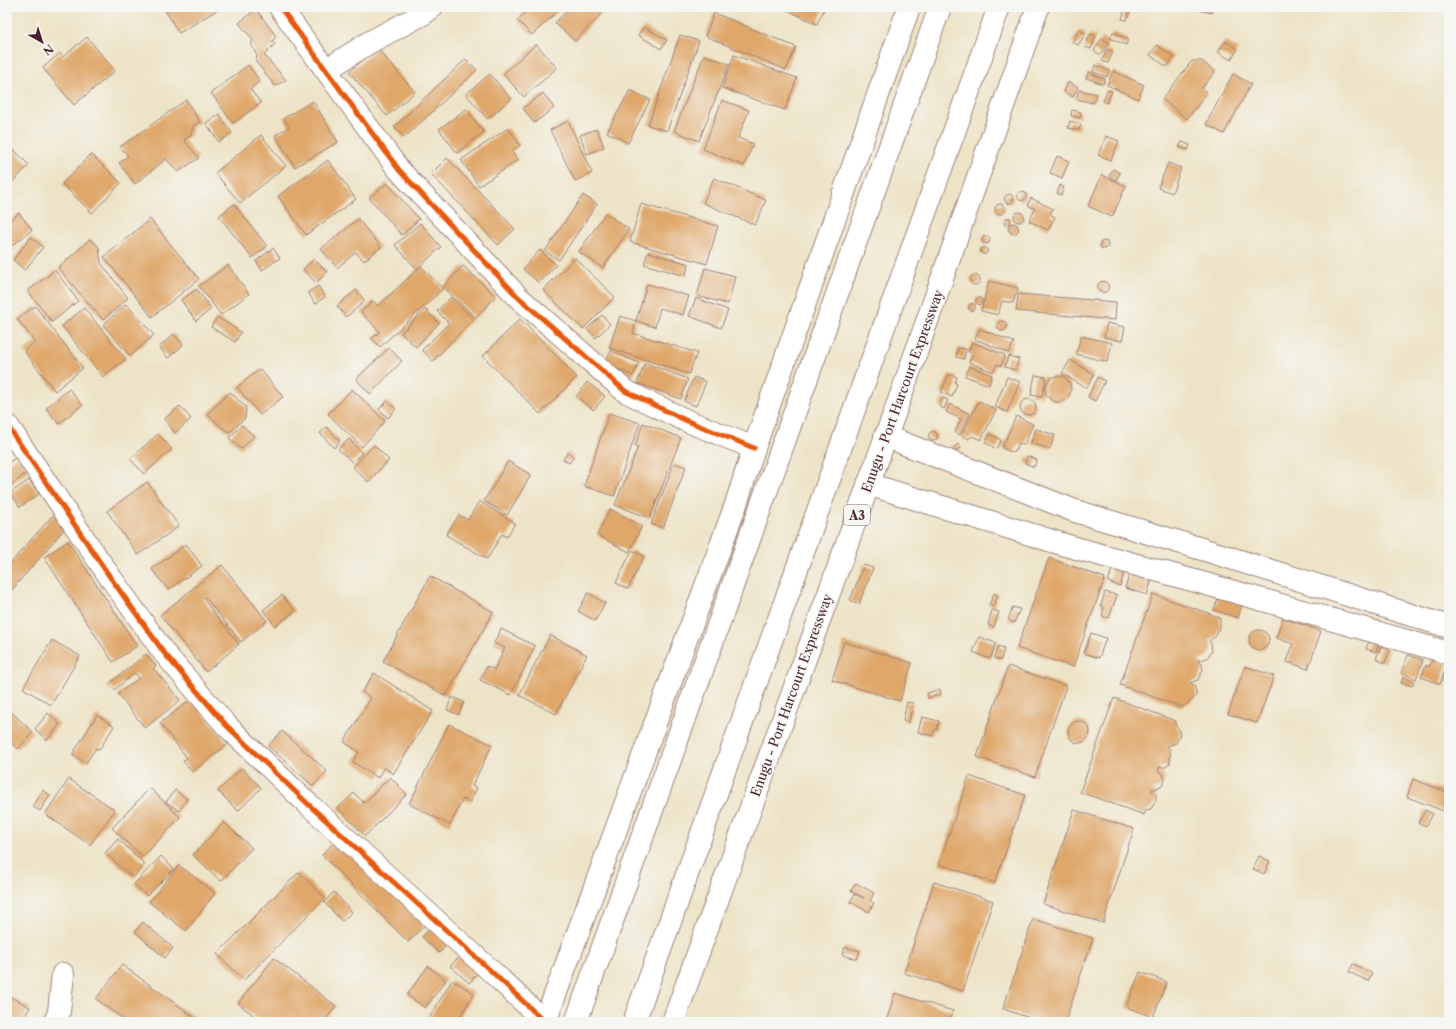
<svg xmlns="http://www.w3.org/2000/svg" width="1456" height="1029" font-family="'Libre Caslon Text',serif">
<style>
.building{fill:#dfa76a}
.lines{fill:none;stroke-linecap:round;stroke-linejoin:round}
.minor-casing{stroke:#9c8178;stroke-width:24}
.major-casing{stroke:#9c8178;stroke-width:24}
.highway-casing{stroke:#9c8178;stroke-width:24}
.minor{stroke:#fff;stroke-width:22}
.major{stroke:#fff;stroke-width:22}
.highway{stroke:#fff;stroke-width:22}
.cycleway-casing{stroke:#f6f6f2;stroke-width:8}
.cycleway{stroke:#e8590c;stroke-width:5}
.labels{text-anchor:middle;dominant-baseline:central;stroke-width:3.5;stroke-linejoin:round;paint-order:stroke}
.shield{fill:#f6f6f2;stroke:#7e6067;stroke-width:1}
.shield-label{font-size:12px;font-weight:bold;fill:#4a1f2b}
.street-label{font-size:13px;fill:#4a1f2b;stroke:#f6f6f2}
</style>
<rect width="100%" height="100%" fill="#f6f6f2"/>
<filter id="ink" filterUnits="userSpaceOnUse"><feTurbulence type="fractalNoise" baseFrequency=".025" numOctaves="2"/><feDisplacementMap in="SourceGraphic" scale="8" xChannelSelector="R" yChannelSelector="G"/><feConvolveMatrix kernelMatrix="1 2 1 2 8 2 1 2 1" color-interpolation-filters="sRGB"/></filter>
<filter id="wash" filterUnits="userSpaceOnUse"><feTurbulence type="fractalNoise" baseFrequency=".012" numOctaves="4" result="noise"/><feDisplacementMap in="SourceGraphic" scale="16" xChannelSelector="R" yChannelSelector="G"/><feGaussianBlur stdDeviation="0.9" result="paint"/><feColorMatrix in="noise" values="0 0 0 0 0 0 0 0 0 0 0 0 0 0 0 0 0 1.4 0 .05"/><feComposite in="paint" operator="in"/></filter>
<g filter="url(#wash)">
<rect width="100%" height="100%" fill="#ede3c6"/>
<g id="blocks">
<path class="building" d="M163,7h59l-43,26z
M531,7h31l-30,28 -15,-15z
M570,7h38l-33,34 -20,-18z
M781,7h44l-8,17z
M1125,7h6l-4,13 -5,-1z
M1196,7h17l-1,6 -16,-4z
M256,9l20,27 -4,6 3,2 -11,11 22,25 -11,6 -19,-24 1,-6 -6,-12 2,-4 -14,-17z
M714,13l82,34 -10,23 -81,-34z
M644,27l23,13 -6,9 -23,-14z
M1079,30l7,3 -8,12 -6,-3z
M1113,32l15,7 -2,6 -16,-7z
M1090,34l6,2 -5,13 -6,-2z
M680,35l19,6 -32,90 -19,-6z
M87,37l28,34 -41,34 -31,-37 17,-15 3,4z
M1102,38l7,5 -8,12 -7,-4z
M1225,41l13,8 -7,11 -13,-8z
M536,44l21,24 -33,29 -21,-23z
M1157,45l17,12 -7,10 -17,-12z
M377,48l38,44 -28,24 -38,-44z
M1107,49l6,3 -5,11 -6,-2z
M704,55l25,9 -30,77 -25,-10z
M734,55l63,23 -12,32 -63,-22z
M466,59l11,11 -73,68 -10,-11z
M1192,61h10l13,11 -13,16 5,5 -20,26 -25,-20z
M248,65l12,16 -10,8 11,14 -28,20 -22,-30z
M1095,65l15,6 -3,6 -14,-5z
M1113,71l31,14 -6,14 -31,-14z
M1088,72l17,7 -2,5 -17,-6z
M490,74l21,25 -24,20 -21,-25z
M1233,74l18,10 -27,50 -18,-10z
M1068,82l10,5 -5,10 -9,-5z
M630,90l20,10 -22,43 -21,-11z
M1079,90l17,4 -3,9 -17,-4z
M1107,90l5,1 -5,12 -4,-2z
M543,93l11,15 -20,15 -11,-15z
M186,100l14,22 -7,4 -2,9 -7,5 15,18 -21,14 -12,-13 -31,25 -16,-21 9,-7 -8,-9z
M722,100l27,10 -11,28 15,6 -9,22 -41,-17z
M313,101l25,41 -43,25 -20,-32 14,-8 -5,-9z
M466,109l18,23 -27,21 -18,-24z
M1072,110l9,2 -1,6 -9,-2z
M219,114l13,19 -13,9 -13,-19z
M568,121l24,52 -17,8 -25,-51z
M1070,121l11,3 -2,6 -11,-2z
M508,128l12,17 -8,6 6,9 -39,26 -18,-26z
M597,129l7,18 -17,7 -7,-19z
M261,135l25,31 -46,37 -25,-30z
M1106,136l13,5 -8,19 -13,-5z
M1182,142l8,3 -2,5 -9,-3z
M7,143l22,22 -22,23z
M91,154l30,29 -29,30 -30,-29z
M1057,156l12,5 -7,17 -12,-5z
M447,158l68,71 -17,16 -67,-71z
M328,160l28,39 -50,36 -28,-39z
M1168,163l13,5 -9,25 -14,-5z
M1113,169l7,4 -4,7 -7,-4z
M1102,175l24,11 -14,31 -24,-11z
M714,178l52,22 -11,25 -52,-22z
M387,183l32,36 -17,16 -33,-37z
M1060,185l4,2 -3,8 -4,-2z
M1017.5 196a4.5 4.5 0 1 1 9 0a4.5 4.5 0 1 1-9 0Z
M1004.5 199a4.5 4.5 0 1 1 9 0a4.5 4.5 0 1 1-9 0Z
M583,195l14,9 -38,56 -14,-9z
M1031,198l22,11 -3,5 5,3 -7,13 -19,-9 6,-12 -7,-4z
M234,204l33,42 -15,12 -33,-42z
M641,204l77,22 -11,38 -77,-22z
M995 209a5 5 0 1 1 10 0a5 5 0 1 1-10 0Z
M1014 217a5 5 0 1 1 10 0a5 5 0 1 1-10 0Z
M19,213l13,17 -23,18 -2,-2v-23z
M605,213l24,16 -26,39 -24,-16z
M1006,218h4l1,2 -1,4 4,-1 3,2 2,5 -3,3 -3,1 -3,-2 -2,-3 2,-4h-5l-1,-2z
M150,219l49,60 -47,38 -48,-60z
M358,219l23,28 -17,14 -8,-9 -19,16 -16,-19z
M420,223l21,24 -24,22 -22,-24z
M982 240a4 4 0 1 1 8 0a4 4 0 1 1-8 0Z
M31,237l12,10 -18,23 -12,-10z
M90,239l9,8 2,16 27,35 -25,22 -45,-52z
M1100 245a4 4 0 1 1 8 0a4 4 0 1 1-8 0Z
M980.5 251a3.5 3.5 0 1 1 7 0a3.5 3.5 0 1 1-7 0Z
M273,248l7,10 -18,12 -6,-9z
M540,250l16,15 -17,18 -16,-14z
M648,252l41,12 -4,12 -41,-12z
M575,258l40,39 -32,32 -40,-39z
M314,259l13,13 -11,11 -13,-14z
M228,265l21,29 -28,21 -22,-29z
M421,266l22,23 -63,58 -8,-9 8,-6 -19,-20 12,-11 5,5z
M463,266l33,30 -20,22 -33,-31z
M705,268l30,8 -7,28 -31,-8z
M55,270l23,31 -26,21 -24,-31z
M970 280a5 5 0 1 1 10 0a5 5 0 1 1-10 0Z
M989,281l29,7 -5,15 -11,-2 -4,14 -17,-4z
M1097.5 287a5.5 5.5 0 1 1 11 0a5.5 5.5 0 1 1-11 0Z
M647,284l42,12 -6,19 -23,-7 -5,19 -19,-6z
M318,286l7,11 -10,7 -7,-12z
M197,289l14,20 -15,12 -15,-21z
M356,290l9,11 -19,16 -9,-11z
M1018,294l98,8 -1,18 -99,-9z
M451,297l22,22 -40,42 -11,-11 27,-27 -12,-12z
M975.5 301a3.5 3.5 0 1 1 7 0a3.5 3.5 0 1 1-7 0Z
M696,298l32,12 -7,18 -32,-12z
M968.5 307a3.5 3.5 0 1 1 7 0a3.5 3.5 0 1 1-7 0Z
M126,304l28,31 -24,21 -27,-31z
M35,306l48,62 -28,23 -31,-40 11,-9 -18,-23z
M84,308l42,51 -23,18 -41,-51z
M425,309l14,14 -23,24 -15,-14z
M602,315l8,9 -14,14 -9,-9z
M620,316l16,5 -3,12 64,20 -8,21 -80,-26z
M217,317l24,15 -6,10 -24,-15z
M520,319l57,58 -37,37 -57,-58z
M997 326a5 5 0 1 1 10 0a5 5 0 1 1-10 0Z
M1107,323l18,4 -3,14 -18,-4z
M980,329l34,13 -5,11 -34,-14z
M174,334l9,11 -15,13 -9,-11z
M1081,336l31,7 -5,19 -31,-8z
M972,342l33,13 -4,11 -4,-2 -4,8 -24,-10 3,-7 -4,-4z
M389,348l13,13 -32,33 -14,-15z
M958,348l8,1 -2,10 -8,-2z
M611,351l28,12 -6,13 -28,-13z
M1008,356l11,3 -4,11 -10,-3z
M1070,360l24,14 -7,14 -25,-14z
M645,363l43,16 -7,20 -44,-16z
M969,366l23,9 -3,10 -24,-9z
M260,369l23,28 -23,18 -23,-28z
M949,374l8,3 -2,6 2,1 -5,13 -11,-5z
M1035,375l11,2 -4,20 -11,-2z
M1045 389a13 13 0 1 1 26 0a13 13 0 1 1-26 0Z
M694,377l12,5 -10,24 -12,-5z
M1007,377l13,5 -13,30 -12,-5z
M1098,377l7,4 -10,20 -7,-4z
M587,382l18,14 -11,14 -18,-13z
M69,389l13,16 -23,19 -13,-16z
M352,389l33,32 -23,26 -34,-33z
M230,392l16,15 -1,11 -15,14 -5,-2 -18,-16z
M943,398l5,2 -4,9 -5,-3z
M1020 407a8 8 0 1 1 16 0a8 8 0 1 1-16 0Z
M387,401l9,8 -8,9 -9,-9z
M979,401l17,9 -15,30 -9,-4 -3,3 -8,-4z
M950,404l20,10 -11,21 -4,-3 6,-13 -15,-7z
M180,406l11,13 -16,14 -11,-14z
M609,413l31,10 -26,73 -30,-10z
M1016,416l17,8 -9,21 -5,-2 -5,10 -12,-5z
M643,423l38,15 -31,80 -35,-13 23,-58 -3,-1z
M242,425l12,11 -13,13 -12,-11z
M327,427l13,14 -6,7 -14,-15z
M1036,429l19,6 -5,14 -19,-6z
M928.5 436a4.5 4.5 0 1 1 9 0a4.5 4.5 0 1 1-9 0Z
M158,434l14,15 -28,25 -14,-15z
M990,434l11,6 -5,9 -11,-7z
M349,439l13,14 -10,9 -14,-13z
M958,444l3,4 -8,6 -3,-4z
M374,445l15,15 -21,22 -15,-15z
M568,452l6,5 -5,6 -6,-4z
M18,456l11,15 -22,17v-24z
M1027,456l10,4 -3,7 -9,-4z
M508,461l23,14 -24,40 -23,-14z
M674,463l12,4 -23,61 -12,-4z
M29,480l10,14 -19,13 -10,-14z
M147,482l32,44 -41,29 -31,-44z
M479,501l36,22 -8,14 -5,-3 -15,25 -41,-24 13,-20 9,5z
M610,509l32,17 -13,26 -32,-17z
M52,516l14,11 -56,65 -3,-3v-22z
M68,541l69,105 -24,16 -69,-105z
M186,544l16,22 -34,24 -16,-21z
M632,550l12,6 -16,33 -12,-6z
M1049,558l56,20 -32,89 -56,-19z
M1114,563l12,3 -6,20 -12,-4z
M222,565l45,56 -26,21 -36,-45 -2,2 36,45 -33,28 -46,-57z
M864,565l9,3 -14,36 -9,-4z
M1132,567l22,6 -7,22 -22,-7z
M430,576l63,36 -47,84 -63,-35z
M1105,592l12,3 -8,23 -7,-2 2,-9 -3,-1z
M588,593l17,10 -10,18 -17,-10z
M994,593l4,2 -4,12 -5,-2z
M1153,594l66,23 1,3v5l-4,11 -7,5 2,2 1,8 -5,7 -9,3 4,3 1,6 -5,10 -8,3 4,2 2,6v5l-6,6 -8,5 -62,-22z
M282,595l13,16 -20,15 -12,-16z
M1219,595l24,7 -5,16 -24,-8z
M1013,607l7,2 -6,14 -6,-3z
M992,610l7,2 -5,15 -6,-2z
M1283,618l38,13 -13,38 -21,-7 6,-18 -17,-6z
M501,629l34,17 -24,49 -31,-15 7,-14 7,4 11,-22 -11,-5z
M1249 640a10 10 0 1 1 20 0a10 10 0 1 1-20 0Z
M1091,633l15,5 -7,20 -15,-5z
M550,635l37,20 -31,59 -37,-19z
M1371,636l10,2 -5,14 -10,-3z
M979,637l17,6 -6,16 -17,-7z
M52,640l28,16 -29,49 -28,-17z
M844,642l68,21 -12,38 -68,-21z
M998,646l6,2 -3,12 -7,-2z
M1381,646l9,4 -5,13 -9,-4z
M146,654l10,12 -3,2 27,32 -35,28 -27,-34 21,-16 -4,-5 -21,17 -5,-6z
M1408,655l15,5 -7,19 -15,-6z
M1433,657l15,5 -8,22 -19,-7 5,-12 3,2z
M1008,666l58,20 -31,91 -58,-20z
M1245,666l29,10 -17,47 -29,-9z
M374,673l59,38 -40,63 -9,-7 -6,11 -25,-16 6,-10 -15,-10 27,-44 -9,-6z
M1403,677l11,4 -2,5 -11,-3z
M940,689l1,6 -13,3 -1,-5z
M452,697l12,5 -5,13 -12,-5z
M1114,698l62,23 -1,4 5,5 -1,7 -3,6 -9,3 3,4v13l-4,4h-7v5l4,2 2,5 -2,5 -7,5h-4v2l4,4v5l-5,9 -5,1 -2,5 -64,-23z
M192,699l36,45 -36,28 -9,-11 4,-3 -27,-35z
M907,702l6,1 -4,19 -6,-1z
M7,708l26,24 -15,17 -11,-10z
M48,713l12,11 -13,16 -12,-11z
M97,715l17,11 -15,24 -3,-2 -10,15 -14,-8z
M922,717l17,4 -2,8 -3,1 -2,6 -14,-4z
M1068 732a11 11 0 1 1 22 0a11 11 0 1 1-22 0Z
M449,724l43,21 -20,41 5,2 -7,14 -7,-3 -13,26 -41,-21z
M282,731l45,40 -14,15 -45,-40z
M242,768l19,20 -23,23 -20,-20z
M969,776l56,19 -30,88 -56,-19z
M390,777l17,17 -42,42 -27,-28 16,-15 10,10z
M69,779l46,31 -25,35 -45,-31z
M1413,779l36,14v20l-42,-16z
M150,788l30,29 -37,40 -31,-29z
M43,790l7,5 -10,16 -7,-4z
M175,790l12,9 -8,12 -13,-9z
M1074,810l60,19 -31,94 -60,-19z
M1425,810l8,4 -7,12 -7,-3z
M224,822l28,26 -31,33 -28,-26z
M339,837l87,87 -18,18 -86,-87z
M118,839l27,25 -12,14 -28,-25z
M161,856l13,13 -27,27 -13,-12z
M1259,856l11,5 -6,13 -11,-5z
M179,865l36,28 -29,38 -37,-29z
M299,872l26,26 -81,82 -27,-26z
M934,882l59,19 -30,90 -59,-18z
M856,883l18,10 -4,8 4,2 -5,9 -19,-10 5,-8 9,4 -13,-7z
M334,892l18,20 -10,9 -18,-19z
M1033,919l60,19 -28,84h-23l-39,-13z
M143,922l30,26 -8,10 -30,-26z
M431,928l17,16 -9,9 -17,-16z
M845,947l15,4 -3,8 -15,-4z
M460,956l18,17 -9,10 -19,-17z
M274,958l62,48 -12,16h-62l-24,-19z
M1353,964l19,9 -4,8 -19,-9z
M122,965l79,57h-74l-31,-23z
M428,966l18,14 -21,28 -18,-13z
M1140,972l27,10 -14,35 -27,-10z
M452,980l22,13 -17,29h-23l-5,-3z
M895,993l58,18 -3,11h-64z
M7,995l23,12 -8,15h-15z"/>
</g>
</g>
<g filter="url(#ink)">
<use href="#blocks" fill-opacity="0" stroke="#9c8178" stroke-width="1"/>
<g class="lines">
<g class="minor-casing">
<path id="minor" d="M280,7l119,163 119,127 107,94 60,29 69,28
M326,70l44,-28 53,-28 9,-7
M7,425l103,152 55,77 61,71 82,79 183,167 54,51
M885,436l190,75 127,38 247,78
M868,484l197,61 177,49 207,59
M55,1022l4,-10 4,-38"/>
</g>
<g class="major-casing">
<path id="major" d="M545,1022l190,-515 19,-59 155,-441
M673,1022l228,-627 137,-388"/>
</g>
<g class="highway-casing">
<path id="highway" d="M576,1022l364,-1015
M634,1022l365,-1015"/>
</g>
<use href="#minor" class="minor"/>
<use href="#major" class="major"/>
<use href="#highway" class="highway"/>
<g class="cycleway-casing">
<path id="cycleway" d="M280,7l119,163 119,127 107,94 60,29 69,28
M7,425l103,152 55,77 61,71 82,79 183,167 54,51"/>
</g>
<use href="#cycleway" class="cycleway"/>
</g>
</g>
<g class="labels">
<rect class="shield" x="844" y="505" width="26" height="20" rx="3"/>
<g class="shield-label">
<text x="857" y="515">A3</text>
</g>
<g class="street-label">
<text transform="translate(902 391) rotate(-70)">Enugu - Port Harcourt Expressway</text>
<text transform="translate(791 695) rotate(-70)">Enugu - Port Harcourt Expressway</text>
</g>
</g>
<rect width="1456" height="1029" fill="none" stroke="#f6f6f2" stroke-width="24"/>
<g transform="translate(42 42) rotate(141)" stroke="#f6f6f2" stroke-width="3" paint-order="stroke">
<path d="M0-3L7 15L0 10L-7 15Z" fill="#4a1f2b"/>
<text y="-6" font-size="11" font-weight="bold" text-anchor="middle" fill="#4a1f2b">N</text>
</g>
</svg>
